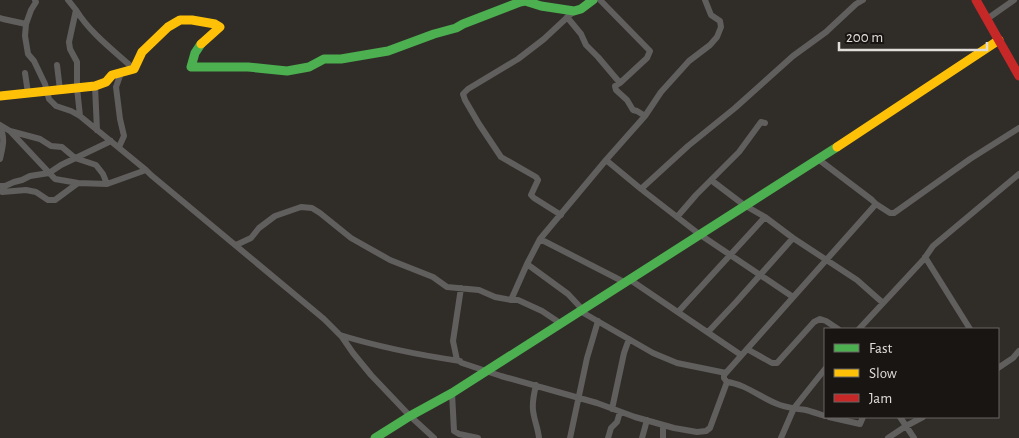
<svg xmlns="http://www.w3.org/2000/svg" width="1019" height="438" font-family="'Alegreya Sans',sans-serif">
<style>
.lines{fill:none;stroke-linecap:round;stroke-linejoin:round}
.street{stroke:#615f5e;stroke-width:6}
.fast{stroke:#4caf50;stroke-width:9}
.slow{stroke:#ffc107;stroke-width:9}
.jam{stroke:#c62828;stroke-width:9}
</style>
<rect width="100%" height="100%" fill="#302d29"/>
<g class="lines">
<path class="street" d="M68,0l8,10 -7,32 1,7 7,13v26l3,28
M600,0l50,51 -3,7 -27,25 -5,3 1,4 11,10 6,10 4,1 8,5
M76,10c15,24 37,40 58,59
M567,17l14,17 5,11 12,12 22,26
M0,18l3,1 23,5 5,-14 5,-8 -1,-2
M987,19l27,-19
M26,24l-1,12 3,18 6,7 11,23 4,15 7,7 15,5 9,5 66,54 5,5 173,144 18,18 11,16 18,22 39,41 24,22
M57,65l3,25
M25,73l3,20
M95,86l2,44
M0,125l10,6 45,48 23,4
M0,128c6,10 2,21 0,31
M10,131l30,8 11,7 11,1 13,11 21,7 7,9 4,10
M119,147l5,-11 -4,-17 -4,-32 5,-14
M606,160l35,29
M711,180l33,25 21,12 28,21 64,42 26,23
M0,186h5l9,-4 8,-2 8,-4 19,-3 12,-8 50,-24
M0,190l2,2 24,-2 10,2 12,8h7l23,-17 29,1 39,-14
M876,204l14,9h4l76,-54 49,-31
M561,215l-27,-17 -3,-3 7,-15 -2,-3 -35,-20 -22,-33 -14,-24 -2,-6 5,-5 50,-30 26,-20 30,-28
M677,217l19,-22 43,-43 22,-30 4,1
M540,239l84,43
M236,245l15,-7 8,-10 16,-12 26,-9 11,1 8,5 31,25 39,22 43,17 14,10 32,3 16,7 16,3h7l24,11 18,12
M925,257l45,72
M527,264l41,30 14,15
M629,279l112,76
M461,288l-8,53 4,19 5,3 39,13 96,27 38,14 39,11 23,4 9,-1 4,-3 17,-46 -3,-4v-3l152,-171 -4,-4 -54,-41
M793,297l-94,-63 -58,-45 47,-43 47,-38 58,-52 33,-24 30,-28 7,-4
M511,300l16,-36 13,-25 66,-79 39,-44 16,-24 28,-31 21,-16 7,-8 4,-10 -1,-6 -9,-6 -6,-15
M580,311l73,42 24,10 49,10
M678,312l87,-95
M859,329l65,-70 9,-13 86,-72
M708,332l29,-31 56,-63
M340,335c39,12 79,20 120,26
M747,349l25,14h5l37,-41 6,-3 6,2 12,8
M998,368l15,-10 6,-7
M727,382c19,2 35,17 53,23 9,3 18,4 26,5 7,2 13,4 19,6
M536,385c-2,9 -4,16 -3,25 1,10 5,18 6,28
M452,393l2,38 5,3 19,4
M612,409l12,-56 5,-14
M829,417l31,7 3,-7
M900,417l14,21
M570,438l17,-80 11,-37
M608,438l3,-10 6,-6 3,-10
M642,438l5,-18
M663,438v-13
M781,438l13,-30 31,-39
M888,438l18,-12 17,-9"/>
<path class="fast" d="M201,44l-6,9 -4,14h57l39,4 22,-4 15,-8h17l47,-8 46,-17 22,-6 7,-4 57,-22 5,-1 16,5 33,5 7,-2 12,-9
M375,438l35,-22 42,-23 385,-246"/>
<path class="slow" d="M0,96l95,-10 11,-4 6,-7 22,-6 8,-17 26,-25 12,-7h12l23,4 5,3 -19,17
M837,147l162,-107"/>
<path class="jam" d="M976,0l43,76"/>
</g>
<rect x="824" y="328" width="175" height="90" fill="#181513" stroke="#686562"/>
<rect x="834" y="344" width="25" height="8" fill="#4caf50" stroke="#686562"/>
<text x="869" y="353" font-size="15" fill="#e1ddd9">Fast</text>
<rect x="834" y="369" width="25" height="8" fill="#ffc107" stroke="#686562"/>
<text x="869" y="378" font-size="15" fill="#e1ddd9">Slow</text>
<rect x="834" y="394" width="25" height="8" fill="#c62828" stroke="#686562"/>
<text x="869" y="403" font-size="15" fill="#e1ddd9">Jam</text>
<path d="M839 42v8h148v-8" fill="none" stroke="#e1ddd9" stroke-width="2.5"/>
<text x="846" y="42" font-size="15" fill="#e1ddd9" stroke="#181513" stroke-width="4" paint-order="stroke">200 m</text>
</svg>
